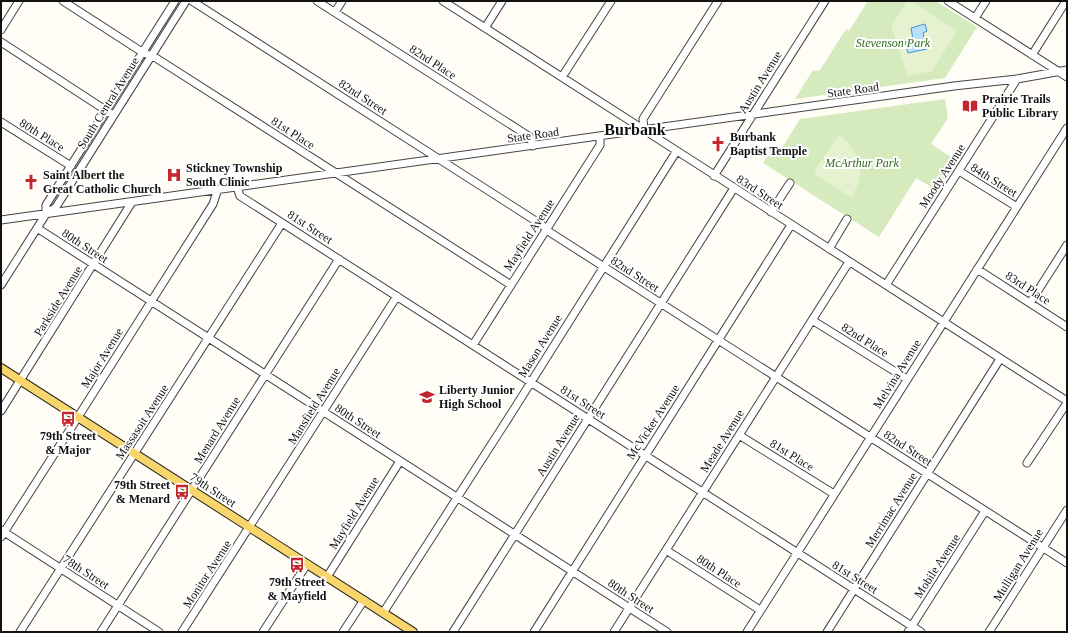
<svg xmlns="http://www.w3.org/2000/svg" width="1068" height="633" font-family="'Times New Roman',serif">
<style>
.green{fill:#d5ebbd}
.pitch{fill:#e6f2cf}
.water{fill:#b9e0f7;stroke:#3f96cf}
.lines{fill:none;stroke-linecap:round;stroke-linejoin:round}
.minor-casing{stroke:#444;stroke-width:9}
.major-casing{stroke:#222;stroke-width:10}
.minor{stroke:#fff;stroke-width:7}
.major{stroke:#f9d66b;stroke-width:8}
.labels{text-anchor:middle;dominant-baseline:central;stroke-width:4;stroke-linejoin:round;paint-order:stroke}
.park-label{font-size:12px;font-style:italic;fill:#2f6b1f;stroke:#fff}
.street-label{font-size:12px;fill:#111;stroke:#fff}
.poi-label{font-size:12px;font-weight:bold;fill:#111;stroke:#fff;text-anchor:start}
.district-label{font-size:16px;font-weight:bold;fill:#111;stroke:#fff}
</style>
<rect width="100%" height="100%" fill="#fffdf5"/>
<path class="green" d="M868,1h68l41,26 -32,51 -150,21 18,-29 3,1 4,-1 26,-41 3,2z
M945,99l3,19 -17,26 26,17 -19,30 -22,-13 -37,59 -116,-74 10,-17 9,2 18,-29z"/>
<path class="pitch" d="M907,1h4l46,30 -25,40 -24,5 -17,-50z
M839,135c22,16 28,40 12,62l-36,-23v-4z"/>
<path class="water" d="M925,24l2,7 -4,2 4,16 -19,4 -3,-11 8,-2 -2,-12z"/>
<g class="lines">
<g class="minor-casing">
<path id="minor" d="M63,1l79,51 14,6 355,227
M192,1l350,224 9,8 516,330
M317,1l213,136 3,9
M443,1l624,400
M948,1l119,76
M335,12l7,-11
M975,18l11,-17
M485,28l17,-27
M1,30l18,-29
M1,42l109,71
M1032,55l34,-54
M562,77l49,-76
M1,122l70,44
M644,130l-1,-11 75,-118
M959,171l58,36
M714,176l111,-175
M237,187l3,9 681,436
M771,212l19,-29
M46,214v-9l129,-204
M1,220l953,-134 63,-7 50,-9
M37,228l630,404
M829,249l18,-30
M977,269l90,58
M1,285l45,-71 10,-7 130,-206
M886,285l131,-206
M1030,303l37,-58
M812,320l95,59
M473,345l127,-200v-8
M1,411l131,-209
M739,435l95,59
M1027,463l40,-60
M1,530l158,102
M1,537l77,-120 135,-213 5,-15
M666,550l94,60
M327,577l73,-116
M383,613l126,-196 167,-265
M20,632l262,-409
M101,632l238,-373
M182,632l215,-336
M263,632l44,-68
M343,632l21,-32
M453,632l281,-444
M534,632l257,-407
M614,632l235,-370
M747,632l320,-504
M827,632l173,-273
M908,632l77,-121
M989,632l78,-122"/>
</g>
<g class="major-casing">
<path id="major" d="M1,368l412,264"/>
</g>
<use href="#minor" class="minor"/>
<use href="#major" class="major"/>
</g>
<defs>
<g id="library-bare" transform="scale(1.2)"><path d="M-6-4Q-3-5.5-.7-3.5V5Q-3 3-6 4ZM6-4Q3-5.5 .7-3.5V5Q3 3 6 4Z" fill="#c4262e" stroke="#fff" stroke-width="2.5" paint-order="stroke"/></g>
<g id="church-bare" transform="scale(1.2)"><path d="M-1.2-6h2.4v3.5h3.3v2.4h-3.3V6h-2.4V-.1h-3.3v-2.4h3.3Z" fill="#c4262e" stroke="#fff" stroke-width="2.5" paint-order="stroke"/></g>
<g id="hospital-bare" transform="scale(1.2)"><path d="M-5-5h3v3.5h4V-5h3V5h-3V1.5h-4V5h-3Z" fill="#c4262e" stroke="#fff" stroke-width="2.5" paint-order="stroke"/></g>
<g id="school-bare" transform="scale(1.2)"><path d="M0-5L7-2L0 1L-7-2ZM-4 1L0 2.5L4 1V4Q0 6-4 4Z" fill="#c4262e" stroke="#fff" stroke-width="2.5" paint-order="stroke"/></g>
<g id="bus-bare" transform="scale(1.2)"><path d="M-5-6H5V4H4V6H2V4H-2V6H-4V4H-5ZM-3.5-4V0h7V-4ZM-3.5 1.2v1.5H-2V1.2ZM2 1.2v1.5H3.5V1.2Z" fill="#c4262e" stroke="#fff" stroke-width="2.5" paint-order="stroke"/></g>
</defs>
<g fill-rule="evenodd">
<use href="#library-bare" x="970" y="106"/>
<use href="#church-bare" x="718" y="144"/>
<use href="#hospital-bare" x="174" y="175"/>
<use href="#church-bare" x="31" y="182"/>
<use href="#school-bare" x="427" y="397"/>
<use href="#bus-bare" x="68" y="419"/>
<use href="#bus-bare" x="182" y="492"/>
<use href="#bus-bare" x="297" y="565"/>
</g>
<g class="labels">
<g class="park-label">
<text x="893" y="43">Stevenson Park</text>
<text x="862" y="163">McArthur Park</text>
</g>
<g class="street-label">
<text transform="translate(433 62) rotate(33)">82nd Place</text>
<text transform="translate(760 82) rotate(-58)">Austin Avenue</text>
<text transform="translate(853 90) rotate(-8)">State Road</text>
<text transform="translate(363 97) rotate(33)">82nd Street</text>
<text transform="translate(108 103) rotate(-58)">South Central Avenue</text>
<text transform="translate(293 133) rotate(33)">81st Place</text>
<text transform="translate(42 135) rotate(32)">80th Place</text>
<text transform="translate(533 135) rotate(-8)">State Road</text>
<text transform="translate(942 176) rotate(-57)">Moody Avenue</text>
<text transform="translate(994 180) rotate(32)">84th Street</text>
<text transform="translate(760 192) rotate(33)">83rd Street</text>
<text transform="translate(310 227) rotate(33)">81st Street</text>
<text transform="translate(529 235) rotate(-57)">Mayfield Avenue</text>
<text transform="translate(85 246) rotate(33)">80th Street</text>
<text transform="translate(635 274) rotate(33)">82nd Street</text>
<text transform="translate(1028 288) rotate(33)">83rd Place</text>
<text transform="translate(58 301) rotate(-58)">Parkside Avenue</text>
<text transform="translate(865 340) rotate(32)">82nd Place</text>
<text transform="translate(540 346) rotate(-58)">Mason Avenue</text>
<text transform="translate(102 358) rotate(-58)">Major Avenue</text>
<text transform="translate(897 374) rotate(-58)">Melvina Avenue</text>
<text transform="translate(583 402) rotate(33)">81st Street</text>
<text transform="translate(314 406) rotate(-58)">Mansfield Avenue</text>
<text transform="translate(358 421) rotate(33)">80th Street</text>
<text transform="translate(142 422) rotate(-57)">Massasoit Avenue</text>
<text transform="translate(653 422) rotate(-57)">McVicker Avenue</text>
<text transform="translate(217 430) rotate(-58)">Menard Avenue</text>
<text transform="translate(722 441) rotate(-58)">Meade Avenue</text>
<text transform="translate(558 445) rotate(-58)">Austin Avenue</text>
<text transform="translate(908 448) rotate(33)">82nd Street</text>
<text transform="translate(792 455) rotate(32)">81st Place</text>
<text transform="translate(213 490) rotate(33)">79th Street</text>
<text transform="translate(891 510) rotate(-58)">Merrimac Avenue</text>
<text transform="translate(354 513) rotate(-58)">Mayfield Avenue</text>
<text transform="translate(1018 565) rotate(-58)">Mulligan Avenue</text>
<text transform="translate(937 566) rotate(-57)">Mobile Avenue</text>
<text transform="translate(719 571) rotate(33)">80th Place</text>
<text transform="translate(86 572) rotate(33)">78th Street</text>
<text transform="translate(207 574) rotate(-57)">Monitor Avenue</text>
<text transform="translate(855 577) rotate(32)">81st Street</text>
<text transform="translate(631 596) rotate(33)">80th Street</text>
</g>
<g class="poi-label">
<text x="982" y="99">Prairie Trails<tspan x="982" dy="14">Public Library</tspan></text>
<text x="730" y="137">Burbank<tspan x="730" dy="14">Baptist Temple</tspan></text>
<text x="186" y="168">Stickney Township<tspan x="186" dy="14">South Clinic</tspan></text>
<text x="43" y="175">Saint Albert the<tspan x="43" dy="14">Great Catholic Church</tspan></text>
<text x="439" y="390">Liberty Junior<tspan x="439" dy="14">High School</tspan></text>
<text x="68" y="436" text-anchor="middle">79th Street<tspan x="68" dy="14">&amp; Major</tspan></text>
<text x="170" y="485" text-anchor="end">79th Street<tspan x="170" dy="14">&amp; Menard</tspan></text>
<text x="297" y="582" text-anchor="middle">79th Street<tspan x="297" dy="14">&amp; Mayfield</tspan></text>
</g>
<g class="district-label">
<text x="635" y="129">Burbank</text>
</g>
</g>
<rect width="1068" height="633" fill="none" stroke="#111111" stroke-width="4"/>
</svg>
